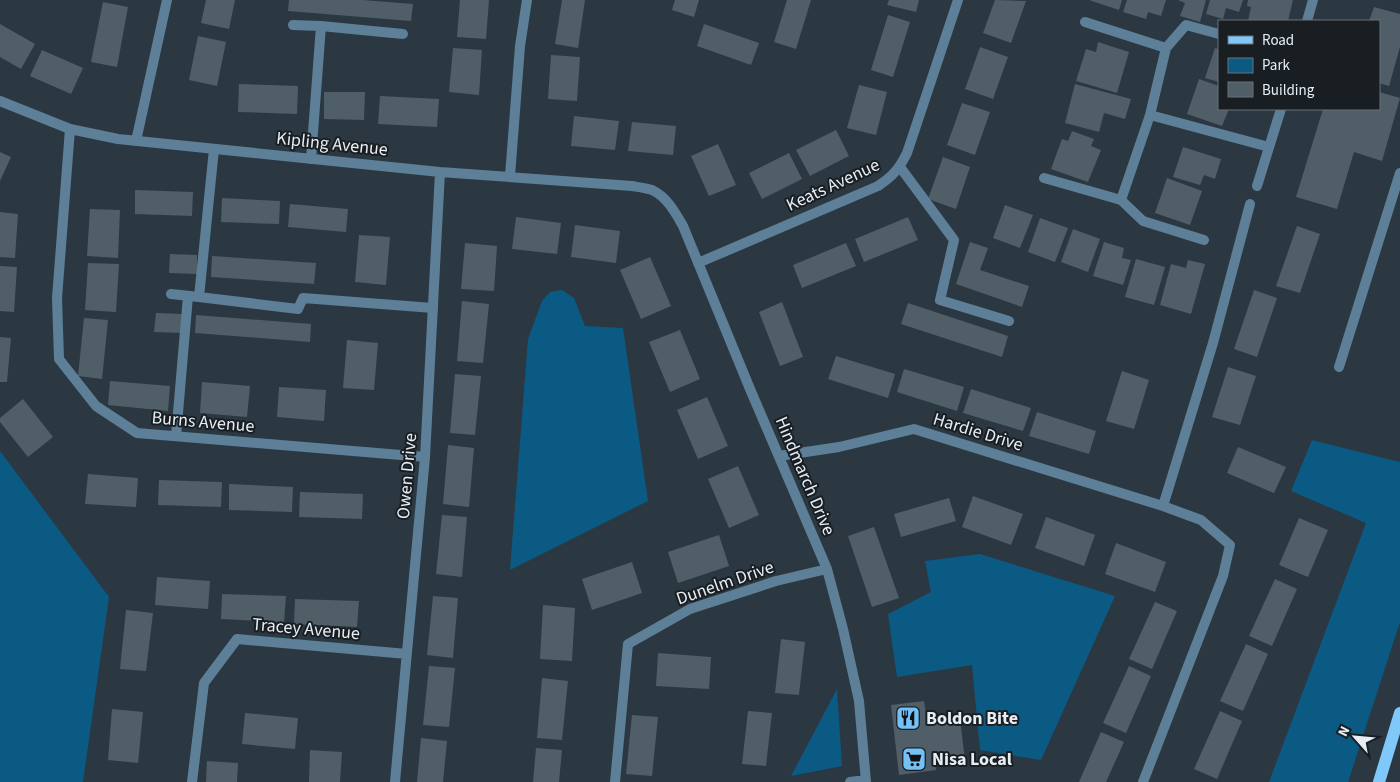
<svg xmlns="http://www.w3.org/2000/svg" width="1400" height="782" font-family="'Source Sans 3',sans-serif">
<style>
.green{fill:#0b5a84}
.building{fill:#505e68}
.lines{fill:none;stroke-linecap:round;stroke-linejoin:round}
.lane{stroke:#5e7f98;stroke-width:10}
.street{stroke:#5e7f98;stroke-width:10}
.primary{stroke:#80c8f9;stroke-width:12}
.labels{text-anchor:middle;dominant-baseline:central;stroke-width:4;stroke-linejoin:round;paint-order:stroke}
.street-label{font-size:18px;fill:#e6eef4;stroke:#191e23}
.poi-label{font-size:18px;font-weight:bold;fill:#e6eef4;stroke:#191e23;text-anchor:start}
</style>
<rect width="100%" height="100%" fill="#2b3842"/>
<path class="green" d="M562,290l12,8 11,28 38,2 25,173 -138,69 18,-231 14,-38 8,-9z
M1312,440l88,22v160l-52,160h-79l97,-259 -75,-32z
M0,451l109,146 -26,185h-83z
M980,554l135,42 -74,164 -61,-10 -8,-85 -75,12 -9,-63 43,-22 -6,-31z
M837,689l5,77 -51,10z"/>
<path class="building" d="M206,0h29l-6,29 -28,-6z
M289,0h74l50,4 -2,17 -123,-10z
M460,0h29l-3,39 -29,-2z
M562,0h23l-7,48 -23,-4z
M675,0h24l-5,17 -22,-7z
M787,0h24l-15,49 -22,-7z
M889,0h30l-3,12 -29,-7z
M995,0l31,1 -15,42 -28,-10z
M1089,0h33l-3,10z
M1127,0h39l-5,16 -13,-4 -2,7 -23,-7z
M1178,0h28l-6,22 -20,-6 5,-13z
M1210,0h33l-4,12 -13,-4 -3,11 -17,-5z
M1248,0h45l-5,21h-40l3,-14 -4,-1z
M103,2l25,5 -11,60 -26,-5z
M1374,7l26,7v33l-11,39 -10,-3v-62h-10z
M888,15l22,7 -17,55 -22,-7z
M0,24l35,20 -14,25 -21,-12z
M704,24l55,19 -8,22 -54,-19z
M198,36l28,6 -9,44 -28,-6z
M1098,42l31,10 -12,41 -41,-12 10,-32 10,3z
M980,47l28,10 -15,42 -28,-10z
M453,48l29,2 -3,45 -30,-3z
M1215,48l4,1v33l-14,-4z
M42,50l41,18 -12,26 -41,-18z
M551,55l29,2 -3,44 -29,-2z
M1199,79l20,7v23h10l-7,17 -35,-12z
M239,84l59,2 -1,28 -59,-2z
M1075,84l56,15 -6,20 -21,-6 -5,19 -34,-9z
M859,85l28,7 -11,43 -29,-7z
M324,92h41l-1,28 -40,-1z
M1379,92l21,6 -18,63 -28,-9 -17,57 -41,-12 27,-88h56z
M380,96l59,3 -2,28 -59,-3z
M962,103l28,9 -15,43 -28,-10z
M574,116l45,5 -4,29 -44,-4z
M632,122l44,4 -3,29 -45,-4z
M836,130l13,26 -39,20 -14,-26z
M1072,131l22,8 -3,7 10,4 -13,32 -37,-13 11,-30 6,2z
M718,144l18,41 -27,11 -18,-40z
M1183,147l38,12 -6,20 -11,-4 -4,10 -27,-8z
M0,152l11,5 -11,24z
M789,153l13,26 -40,20 -13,-26z
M943,157l27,10 -14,42 -28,-10z
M1167,178l35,13 -12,34 -35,-12z
M135,190l58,2 -1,24 -57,-2z
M222,198l58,3 -1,23 -58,-2z
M290,204l58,5 -2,23 -58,-5z
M1005,205l28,10 -13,33 -27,-10z
M90,209l30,1 -2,48 -31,-2z
M0,212l18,2 -3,44 -15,-1z
M516,217l45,6 -4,31 -45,-5z
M908,217l10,23 -54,22 -9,-23z
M1040,218l28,10 -13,34 -27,-10z
M575,225l45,6 -4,32 -45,-6z
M1297,226l23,8 -20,59 -24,-7z
M1073,229l27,10 -12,33 -27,-10z
M359,235l31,2 -4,48 -31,-3z
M970,242l18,6 -8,22 49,16 -7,21 -66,-23z
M1104,242l20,6 -2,10 9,2 -8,25 -30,-9z
M465,243l32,3 -3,45 -33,-2z
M846,243l10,23 -54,22 -9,-23z
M170,254l27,1v19l-28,-1z
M212,256l104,7 -2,21 -103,-7z
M650,257l21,49 -30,13 -21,-49z
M1136,259l29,8 -11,38 -29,-8z
M1188,260l17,4 -14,50 -31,-9 11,-41 15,4z
M88,263l31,1 -3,48 -31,-2z
M0,266l17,1 -3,45 -14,-1z
M1254,290l23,8 -20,59 -23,-8z
M462,301l27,3 -6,59 -26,-2z
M782,302l21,55 -23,9 -21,-54z
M908,303l100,33 -6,21 -101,-33z
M156,313l27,1 -1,19 -28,-1z
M196,315l115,9 -1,18 -115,-9z
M84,318l24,2 -6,59 -24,-3z
M680,330l20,49 -30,13 -21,-50z
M0,337l11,1 -4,44h-7z
M347,340l31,3 -4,47 -31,-2z
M836,356l59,18 -7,24 -60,-19z
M1228,367l28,9 -16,49 -28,-8z
M904,369l60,18 -7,24 -60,-19z
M1122,371l27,9 -15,49 -28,-8z
M455,374l26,2 -6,59 -25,-2z
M110,381l60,5 -2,25 -60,-6z
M202,382l48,4 -3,31 -47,-4z
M279,387l47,3 -2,31 -47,-4z
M971,389l60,19 -8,23 -60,-18z
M707,397l21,49 -30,13 -21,-49z
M23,399l30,38 -25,20 -28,-35v-4z
M1037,412l59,19 -7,23 -60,-18z
M448,445l26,3 -5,59 -26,-3z
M1238,447l48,20 -12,26 -47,-20z
M738,466l21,49 -30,13 -21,-49z
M88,474l50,4 -2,29 -51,-3z
M159,480l63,2 -1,25 -63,-2z
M229,484l64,3 -1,25 -63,-2z
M300,492l63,2 -1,25 -63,-2z
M973,496l50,18 -12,31 -49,-18z
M949,498l7,23 -55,16 -7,-23z
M442,515l25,2 -5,60 -26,-3z
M1046,517l49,18 -11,31 -49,-18z
M1299,518l29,12 -20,47 -29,-12z
M874,527l25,71 -27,9 -24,-71z
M719,535l10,31 -51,17 -10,-31z
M1116,543l50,19 -11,30 -50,-18z
M632,562l10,31 -50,17 -10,-31z
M157,577l53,4 -2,28 -53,-4z
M1275,579l22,10 -25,57 -23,-10z
M222,594l64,2 -2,26 -63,-3z
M433,596l25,2 -5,60 -26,-3z
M295,599l64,2 -2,26 -63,-3z
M1155,602l22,9 -25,58 -23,-10z
M543,605l32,3 -3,53 -32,-2z
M126,610l27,3 -7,58 -26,-2z
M781,639l24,3 -6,53 -24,-2z
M1246,644l22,10 -25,57 -23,-10z
M658,653l53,4 -2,32 -53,-3z
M429,666l26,2 -6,59 -26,-2z
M1129,666l22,10 -25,57 -23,-10z
M542,678l26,3 -6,59 -25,-2z
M924,701l3,20 33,-3 5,43 -30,3 1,6 -37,5 -8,-70z
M112,709l31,3 -5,51 -30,-3z
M748,711l24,2 -6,53 -24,-2z
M1220,711l22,10 -25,58 -23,-10z
M245,713l53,5 -3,31 -53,-5z
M632,715l26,2 -6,59 -26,-2z
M1101,732l23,10 -18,40h-27z
M421,738l26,3 -4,41h-26z
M536,748l26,2 -3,32h-26z
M310,750l32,2 -2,30h-31z
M207,761l31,2 -1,19h-31z"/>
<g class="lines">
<path class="lane" d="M293,25l28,1 82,8
M311,159l10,-133
M900,167l54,73 -14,60 69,21
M171,294l28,3 15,-148
M199,297l99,12 5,-11 130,10
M176,436l12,-140"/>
<path class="street" d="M1307,21l6,-21
M1085,22l81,26 20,-23 33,9
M0,101l70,28 48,10 322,33 192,14c6,1 14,2 20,4 15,7 23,22 31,36l67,163 77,180 16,60 16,72 7,81
M1150,115l119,32
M70,129l-13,169 2,61 37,47 41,27 288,24
M136,141l31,-141
M510,176l10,-130 7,-46
M1044,178l77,22 22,21 61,19
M1257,186l24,-77
M1121,200l29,-85 16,-67
M698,263l180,-77c15,-10 21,-17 29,-33l51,-153
M1339,367l61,-194
M779,456l60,-9 75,-18 249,77
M192,782l12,-99 33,-44 170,15
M395,782l30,-325 15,-285
M615,782l13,-138 62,-35 86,-28 51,-12
M850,782l16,-2
M1143,782l80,-206 7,-31 -29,-25 -38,-14 50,-163 37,-139"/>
<path class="primary" d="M1379,782l21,-69"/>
</g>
<defs>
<g id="restaurant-square" transform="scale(1.25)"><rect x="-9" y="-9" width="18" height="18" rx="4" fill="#73c1f6" stroke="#191e23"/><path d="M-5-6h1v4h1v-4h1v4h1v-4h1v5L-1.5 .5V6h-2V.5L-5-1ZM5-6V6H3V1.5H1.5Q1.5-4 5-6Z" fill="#111"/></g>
<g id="supermarket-square" transform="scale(1.25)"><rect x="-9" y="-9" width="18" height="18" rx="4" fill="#73c1f6" stroke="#191e23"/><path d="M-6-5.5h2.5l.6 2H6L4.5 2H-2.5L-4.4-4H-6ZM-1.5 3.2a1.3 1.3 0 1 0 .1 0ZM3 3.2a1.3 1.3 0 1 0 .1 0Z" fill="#111"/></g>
</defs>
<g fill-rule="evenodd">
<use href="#restaurant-square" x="908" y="718"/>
<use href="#supermarket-square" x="914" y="759"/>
</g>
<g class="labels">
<g class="street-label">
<text transform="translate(332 144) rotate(6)">Kipling Avenue</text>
<text transform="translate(833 185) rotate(-25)">Keats Avenue</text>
<text transform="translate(203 422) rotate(5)">Burns Avenue</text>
<text transform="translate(978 432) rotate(17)">Hardie Drive</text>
<text transform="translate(407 476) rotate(-85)">Owen Drive</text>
<text transform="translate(805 476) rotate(67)">Hindmarch Drive</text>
<text transform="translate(725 583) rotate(-19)">Dunelm Drive</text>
<text transform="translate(306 629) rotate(5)">Tracey Avenue</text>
</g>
<g class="poi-label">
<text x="926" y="718">Boldon Bite</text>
<text x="932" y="759">Nisa Local</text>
</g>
</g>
<rect x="1218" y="20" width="162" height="90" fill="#191e23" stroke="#6b7177"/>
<rect x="1228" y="36" width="25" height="8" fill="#80c8f9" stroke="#6b7177"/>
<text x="1262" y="45" font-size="15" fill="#e6eef4">Road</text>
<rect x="1228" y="58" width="25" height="15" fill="#0b5a84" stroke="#6b7177"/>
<text x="1262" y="70" font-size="15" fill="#e6eef4">Park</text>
<rect x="1228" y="82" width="25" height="15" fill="#505e68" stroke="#6b7177"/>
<text x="1262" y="95" font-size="15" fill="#e6eef4">Building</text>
<g transform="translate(1355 737) rotate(297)" stroke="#191e23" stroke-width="4" paint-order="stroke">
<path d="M0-4L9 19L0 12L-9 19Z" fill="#e6eef4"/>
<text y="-8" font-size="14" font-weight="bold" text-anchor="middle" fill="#e6eef4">N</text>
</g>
</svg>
